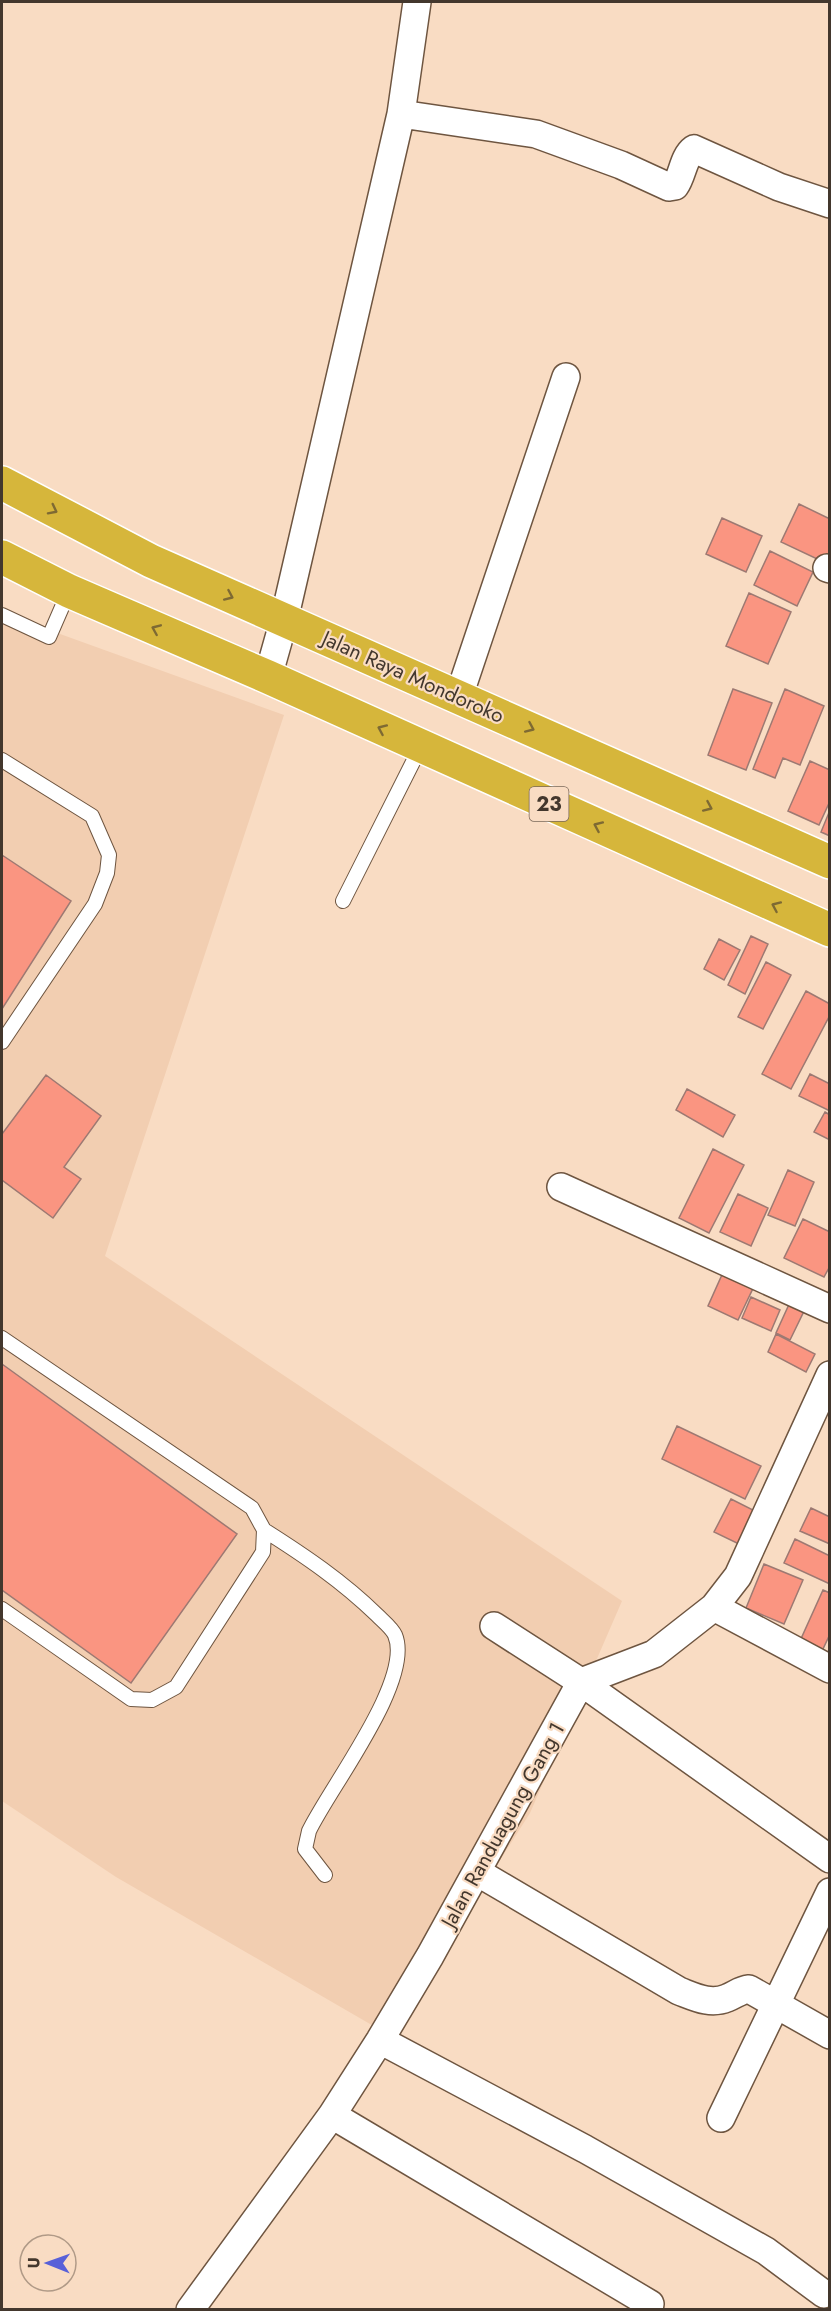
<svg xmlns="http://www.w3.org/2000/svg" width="831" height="2311" font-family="Jost,sans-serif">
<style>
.built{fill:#f2ceb1}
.building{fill:#fa9581;stroke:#9d7972;stroke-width:1.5}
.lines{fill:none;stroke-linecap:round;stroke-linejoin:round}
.service-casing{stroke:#6e5540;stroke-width:16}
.minor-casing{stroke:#6e5540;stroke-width:30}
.trunk-casing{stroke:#fff;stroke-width:36}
.service{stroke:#fff;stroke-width:14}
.minor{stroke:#fff;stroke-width:27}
.trunk{stroke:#d6b63b;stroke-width:33}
.oneway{stroke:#7e6a33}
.labels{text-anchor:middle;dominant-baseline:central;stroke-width:4.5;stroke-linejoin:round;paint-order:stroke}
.shield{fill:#f9dcc3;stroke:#7a685a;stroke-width:1.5}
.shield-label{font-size:20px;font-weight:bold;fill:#43372d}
.street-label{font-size:21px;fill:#43372d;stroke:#f9dcc3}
</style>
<rect width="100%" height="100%" fill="#f9dcc3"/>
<path class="built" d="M2,613l282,102 -179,541 517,345 -92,212 -141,222 -273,-158 -114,-76z"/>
<path class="building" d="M799,504l31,15v46l-49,-23z
M722,518l40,18 -16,36 -40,-18z
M770,551l43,21 -16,34 -43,-21z
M749,593l42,19 -23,52 -42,-18z
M733,689l39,14 -26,67 -38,-15z
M785,689l39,17 -24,59 -17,-7 -8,20 -22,-9z
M810,761l20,9v31l-11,24 -31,-14z
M830,810v26l-9,-4z
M2,855l69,46 -69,108z
M751,936l17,8 -23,50 -17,-9z
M719,939l21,11 -16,30 -20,-11z
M766,962l25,13 -28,54 -25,-12z
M806,991l24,13v11l-39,74 -29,-15z
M810,1074l20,10v27l-31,-15z
M46,1075l55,41 -37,51 17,12 -28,39 -51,-38v-46z
M687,1089l48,26 -12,22 -47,-27z
M825,1112l5,3v25l-16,-8z
M713,1149l31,16 -35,68 -30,-15z
M788,1170l26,12 -19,44 -27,-11z
M738,1194l30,14 -17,38 -31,-14z
M803,1219l27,13v34l-6,11 -40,-19z
M725,1268l31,14 -18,38 -30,-14z
M751,1297l29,13 -9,21 -29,-13z
M791,1300l15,7 -16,33 -14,-7z
M776,1334l39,20 -9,18 -38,-20z
M2,1364l235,170 -106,149 -129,-93z
M677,1426l84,40 -16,33 -83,-40z
M731,1499l26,13 -16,33 -27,-13z
M811,1508l19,9v27l-30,-13z
M795,1539l35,17v28l-46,-21z
M764,1564l39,16 -19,44 -38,-16z
M823,1590l7,3v41l-8,17 -22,-10z"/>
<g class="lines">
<g class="service-casing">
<path id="service" d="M2,615l47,22 20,-46
M2,760l90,56 17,39 -2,18 -12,31 -93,138
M343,901l78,-155
M2,1338l250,170 12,22 -1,22 -87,135 -24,13 -21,-1 -129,-90
M264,1530c41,26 78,51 113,85 6,6 15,13 18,20 19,45 -65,152 -86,196l-4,18 20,26"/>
</g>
<g class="minor-casing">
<path id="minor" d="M401,114l135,20 85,31 48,22 6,-1c8,-11 8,-29 19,-37l85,38 51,17
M827,568l3,1
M268,677l16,-57 117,-506 16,-112
M459,696l107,-319
M561,1187l269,122
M714,1607l116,62
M494,1626l87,56 249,177
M477,1872l202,119c16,6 31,14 48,7 8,-3 13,-8 22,-9l81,46
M380,2040l205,109 181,102 58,43
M332,2115l318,189
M721,2118l109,-226
M190,2310l142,-195 48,-75 50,-84 151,-274 73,-28 60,-47 24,-31 92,-201"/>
</g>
<g class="trunk-casing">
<path id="trunk" d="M2,483l149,78 679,301
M2,557l67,34 199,86 562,253"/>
</g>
<use href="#service" class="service"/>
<use href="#minor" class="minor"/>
<use href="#trunk" class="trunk"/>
</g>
<defs><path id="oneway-chevron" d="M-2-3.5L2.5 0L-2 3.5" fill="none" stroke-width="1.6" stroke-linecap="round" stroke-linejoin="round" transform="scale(1.5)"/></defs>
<g class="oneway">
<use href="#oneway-chevron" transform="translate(53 510) rotate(27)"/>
<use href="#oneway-chevron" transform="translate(229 596) rotate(24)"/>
<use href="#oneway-chevron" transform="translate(156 629) rotate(-157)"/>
<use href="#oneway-chevron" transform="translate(530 728) rotate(24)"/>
<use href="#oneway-chevron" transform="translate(382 729) rotate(-156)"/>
<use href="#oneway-chevron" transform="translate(708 807) rotate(24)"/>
<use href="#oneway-chevron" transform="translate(598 826) rotate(-156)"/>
<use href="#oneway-chevron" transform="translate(776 906) rotate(-156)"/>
</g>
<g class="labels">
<rect class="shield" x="529.5" y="787" width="39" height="34" rx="4.5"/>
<g class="shield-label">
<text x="549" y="804">23</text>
</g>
<g class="street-label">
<text transform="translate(413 677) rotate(24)">Jalan Raya Mondoroko</text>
<text transform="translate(503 1825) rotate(-61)">Jalan Randuagung Gang 1</text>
</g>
</g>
<rect width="831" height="2311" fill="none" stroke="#43372d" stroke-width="6"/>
<g transform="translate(48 2263) rotate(271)"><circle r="28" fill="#f9dcc3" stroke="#b09a87" stroke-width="1.5"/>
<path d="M0-4.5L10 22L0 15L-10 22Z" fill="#5860d8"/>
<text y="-9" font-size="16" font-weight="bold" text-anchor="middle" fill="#43372d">U</text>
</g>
</svg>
